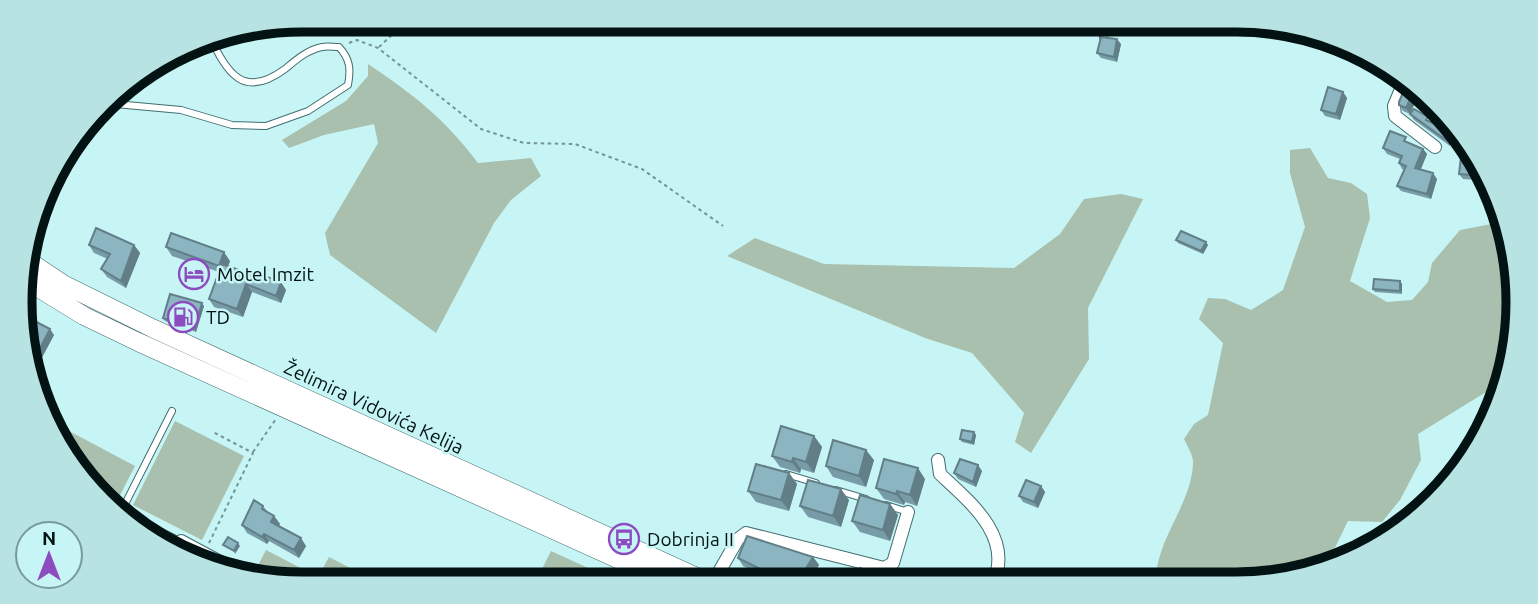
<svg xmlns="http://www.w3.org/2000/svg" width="1538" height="604" font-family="Ubuntu,sans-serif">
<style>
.green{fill:#a8c0ad}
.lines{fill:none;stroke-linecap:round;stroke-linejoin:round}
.service-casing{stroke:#436d6e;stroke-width:8}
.minor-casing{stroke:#436d6e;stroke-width:14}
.secondary-casing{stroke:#436d6e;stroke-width:19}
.path{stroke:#749495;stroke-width:2;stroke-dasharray:3.5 3.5;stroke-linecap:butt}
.service{stroke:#fff;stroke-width:6}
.minor{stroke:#fff;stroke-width:12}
.secondary{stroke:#fff;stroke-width:18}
.wall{fill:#789ca7}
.shaded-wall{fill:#627f88}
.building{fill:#8cb5c2;stroke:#627f88;stroke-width:2}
.labels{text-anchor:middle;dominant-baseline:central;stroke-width:5;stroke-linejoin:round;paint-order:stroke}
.poi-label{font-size:19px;fill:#031213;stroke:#c7f5f5;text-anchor:start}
.street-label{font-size:19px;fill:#031213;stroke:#c7f5f5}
.rim{fill:none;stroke:#031213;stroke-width:9}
</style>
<rect width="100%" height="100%" fill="#c7f5f5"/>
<path class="green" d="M368,64c46,31 76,54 110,99l53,-5 10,18 -30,24 -17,23 -58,110 -106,-78 -5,-22 53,-90 -4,-19 -50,11 -35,13 -7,-8 64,-39 22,-25z
M1310,148l18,30 23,5 16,11 3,24 -20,63 37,21 25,-2 16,-18 4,-19 28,-33 42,-8 14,43 -7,111 -5,10 -5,-2 -81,50 3,26 -21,40 -18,22 -34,-1 -22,45 -53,16 -117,1c-1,-43 35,-77 37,-119 1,-8 -6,-18 -9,-25l10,-15 14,-9 15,-72 -24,-24 9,-21 17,1 26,11 32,-20 22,-63 -15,-54v-23z
M1121,194l22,5 -55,109 1,51 -58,94 -16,-11 9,-29 -52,-60 -47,-15 -198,-82 28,-18 69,26 190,4 46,-34 24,-35z
M175,421l69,35 -42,84 -69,-35z
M52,422l83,44 -18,35 -20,-10 -30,-32z
M266,550l52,27 11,-20 54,28h-81l-22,-3 -24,-13z
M551,551l72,33h-67l-17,-9z"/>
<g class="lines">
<g class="service-casing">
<path id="service" d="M1103,37l6,-18
M104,103l77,7 51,15 34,1 42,-15 40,-26c3,-16 2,-26 -9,-38 -6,0 -12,-1 -17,0 -15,3 -26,13 -37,22 -42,31 -58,4 -76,-34
M786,474l30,9
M836,490l30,9
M886,505l22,7
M113,508l67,33
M121,512l51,-101
M237,571l12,7"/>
</g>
<g class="minor-casing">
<path id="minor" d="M1406,77l-12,29 1,10 40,31
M938,460l2,14c30,28 74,63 53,109
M177,550l4,-9 56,30 -3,5
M712,584l26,-45 8,-6 138,35 9,-5 15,-51"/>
</g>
<g class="secondary-casing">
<path id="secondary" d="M24,258l39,26 89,44 560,256
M22,278l62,38 54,26 535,242"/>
</g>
<path class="path" d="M349,43l8,-3 21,8 103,81 43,14 51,1 67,25 81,57
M379,47l30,-28
M253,452l23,-33
M209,543l44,-90 -40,-21"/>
<use href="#service" class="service"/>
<use href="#minor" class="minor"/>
<use href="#secondary" class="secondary"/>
</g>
<path class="wall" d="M1128,19h21l-3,14 -15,-3 -4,-5z
M1121,44l-4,18 -16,-4 -4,-5z
M1415,88l4,6 -9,20 -7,-3 -4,-6z
M1343,92l4,6 -7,22 -15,-4 -4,-6z
M1410,114l40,17 4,6 -4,9 -36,-26z
M1409,142l14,7 4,5 -7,16 17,9 -6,20 -30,-8 -4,-5 8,-16 -3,-1 -3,-6 1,-4 -13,-5 -4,-6z
M1467,160h14l7,21 -25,-2 -4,-5z
M1176,240l32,5 -5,9 -25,-11z
M89,245h45l6,8 -14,35 -19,-11 -6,-8 7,-10 -14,-6z
M166,247l64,14 -2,5 58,24 -5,13 -29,-11 -9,25 -29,-10 -5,-8 10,-27 -47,-16z
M1400,281l2,3v10l-27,-2 -2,-3z
M204,306l-8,26 -31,-11 -2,-3z
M23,315l31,20 -15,28 -14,-7z
M974,432l2,3 -2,10 -12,-3 -2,-3z
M814,436l8,11 -8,26 -13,-4 -1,4 -20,-6 -8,-11z
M874,460l-8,27 -33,-10 -7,-11z
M982,471l-6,16 -18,-8 -4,-6z
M789,473l8,11 -8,27 -33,-9 -8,-11z
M925,479l-8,27 -12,-4 -1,3 -20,-6 -8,-11z
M1041,486l4,6 -7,16 -15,-6 -4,-6z
M849,500l-8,27 -33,-10 -8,-11z
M890,504l8,11 -8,26 -30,-9 -8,-11z
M263,506l5,6 6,4 6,8 -2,2 28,20 -7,12 -30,-17 -2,3 -20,-11 -5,-8z
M813,557l6,8 -11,18 -28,1 -37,-18 -5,-8z"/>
<path class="shaded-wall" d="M1144,19h5l-3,14 -4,-5z
M1117,39l4,5 -4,18 -3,-5z
M1415,88l4,6 -9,20 -4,-6z
M1343,92l4,6 -7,22 -4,-6z
M1450,131l4,6 -4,9 -4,-6z
M1423,149l4,5 -8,20 -4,-6z
M1433,173l4,6 -6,20 -4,-5z
M1206,242l2,3 -5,9 -2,-3z
M134,245l6,8 -14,35 -5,-7z
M224,252l6,9 -5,13 -6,-8z
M1400,281l2,3v10l-2,-3z
M281,282l5,8 -5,13 -5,-7z
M246,284l6,8 -9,25 -6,-8z
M202,303l2,3 -8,26 -2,-3z
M50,329l4,6 -15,28 -4,-5z
M974,432l2,3 -2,10 -2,-3z
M814,436l8,11 -8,26 -8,-11z
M866,450l8,10 -8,27 -7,-11z
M793,458l8,11 -1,4 -8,-11z
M978,465l4,6 -6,16 -3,-5z
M918,468l7,11 -8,27 -7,-11z
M789,473l8,11 -8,27 -8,-11z
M1041,486l4,6 -7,16 -4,-6z
M841,489l8,11 -8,27 -8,-11z
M897,491l8,11 -1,3 -8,-11z
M890,504l8,11 -8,26 -7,-11z
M274,516l6,8 -4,5 -5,-7z
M264,534l5,7 -2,3 -5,-7z
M301,538l5,8 -7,12 -5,-8z
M238,543l2,3 -5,8 -1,-3z
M813,557l6,8 -11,18h-11z
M874,574l4,6 -2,3h-6z"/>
<path class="building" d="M1128,19h16l-2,9 -15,-3z
M1101,37l16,2 -3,18 -17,-4z
M1406,85l9,3 -9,20 -7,-3v-3z
M1328,87l15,5 -7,22 -15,-4z
M1414,109l14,8 -2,3 24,11 -4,9 -36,-26z
M1390,131l16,6 -2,4 19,8 -8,19 18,5 -6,21 -30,-8 9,-20 -7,-3 3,-7 -19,-8z
M1461,157l6,3h14l4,12v4l-26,-2z
M96,228l38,17 -13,36 -20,-12 9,-15 -21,-9z
M1181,231l25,11 -5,9 -25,-11z
M171,233l53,19 -5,14 -53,-19z
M222,264l31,11 1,-3 27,10 -5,14 -30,-12 -9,25 -28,-10z
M1374,279l26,2v10l-27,-2z
M170,294l32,9 -8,26 -31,-11z
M23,315l27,14 -15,29 -10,-6z
M781,426l33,10 -8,26 -13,-4 -1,4 -20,-6z
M962,430l12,2 -2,10 -12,-3z
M833,440l33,10 -7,26 -33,-10z
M884,459l34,9 -8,27 -13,-4 -1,3 -20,-6z
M960,459l18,6 -5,17 -19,-9z
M756,464l33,9 -8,27 -33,-9z
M808,480l33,9 -8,27 -33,-10z
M1026,480l15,6 -7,16 -15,-6z
M860,495l30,9 -7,26 -31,-9z
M254,500l9,6 -1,3 12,7 -3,6 30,16 -7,12 -30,-16 -2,3 -20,-12z
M126,522l25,13 -1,1 -20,-9z
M747,536l66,21 -16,26 -6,1 -53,-26z
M228,537l10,6 -4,8 -11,-6z
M860,568l14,6 -4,9h-17z
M1004,570l25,13h-32z"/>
<defs>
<g id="hotel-ring" transform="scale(1.575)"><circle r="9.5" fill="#c7f5f5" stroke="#8d4bc0" stroke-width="1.5"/><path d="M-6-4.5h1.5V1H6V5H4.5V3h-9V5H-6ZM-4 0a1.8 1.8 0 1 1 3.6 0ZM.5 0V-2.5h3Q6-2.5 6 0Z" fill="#8d4bc0"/></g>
<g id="fuel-ring" transform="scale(1.575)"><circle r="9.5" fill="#c7f5f5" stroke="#8d4bc0" stroke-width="1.5"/><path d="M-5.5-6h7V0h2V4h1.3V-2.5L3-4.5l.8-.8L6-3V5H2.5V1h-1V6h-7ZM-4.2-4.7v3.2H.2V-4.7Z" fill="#8d4bc0"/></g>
<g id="bus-ring" transform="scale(1.575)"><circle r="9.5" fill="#c7f5f5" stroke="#8d4bc0" stroke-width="1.5"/><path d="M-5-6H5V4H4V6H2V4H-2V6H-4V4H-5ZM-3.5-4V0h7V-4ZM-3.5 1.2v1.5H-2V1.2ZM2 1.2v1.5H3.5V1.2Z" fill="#8d4bc0"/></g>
</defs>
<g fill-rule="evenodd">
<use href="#hotel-ring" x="194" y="274"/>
<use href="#fuel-ring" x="183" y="317"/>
<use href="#bus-ring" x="624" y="539"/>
</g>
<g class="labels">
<g class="poi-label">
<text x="217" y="274">Motel Imzit</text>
<text x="206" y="317">TD</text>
<text x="647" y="539">Dobrinja II</text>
</g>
<g class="street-label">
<text transform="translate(374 407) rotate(25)">Želimira Vidovića Kelija</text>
</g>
</g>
<path d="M0 0H1538V604H0ZM302 32H1236A270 270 0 0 1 1506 302V302A270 270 0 0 1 1236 572H302A270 270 0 0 1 32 302V302A270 270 0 0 1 302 32Z" fill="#b7e3e3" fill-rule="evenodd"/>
<path class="rim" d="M302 32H1236A270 270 0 0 1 1506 302V302A270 270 0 0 1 1236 572H302A270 270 0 0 1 32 302V302A270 270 0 0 1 302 32Z"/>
<g transform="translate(49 555)"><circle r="33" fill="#c7f5f5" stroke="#799a9b" stroke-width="2"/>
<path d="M0-5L12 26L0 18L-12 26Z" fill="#8d4bc0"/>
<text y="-10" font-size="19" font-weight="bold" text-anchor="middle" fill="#031213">N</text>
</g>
</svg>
